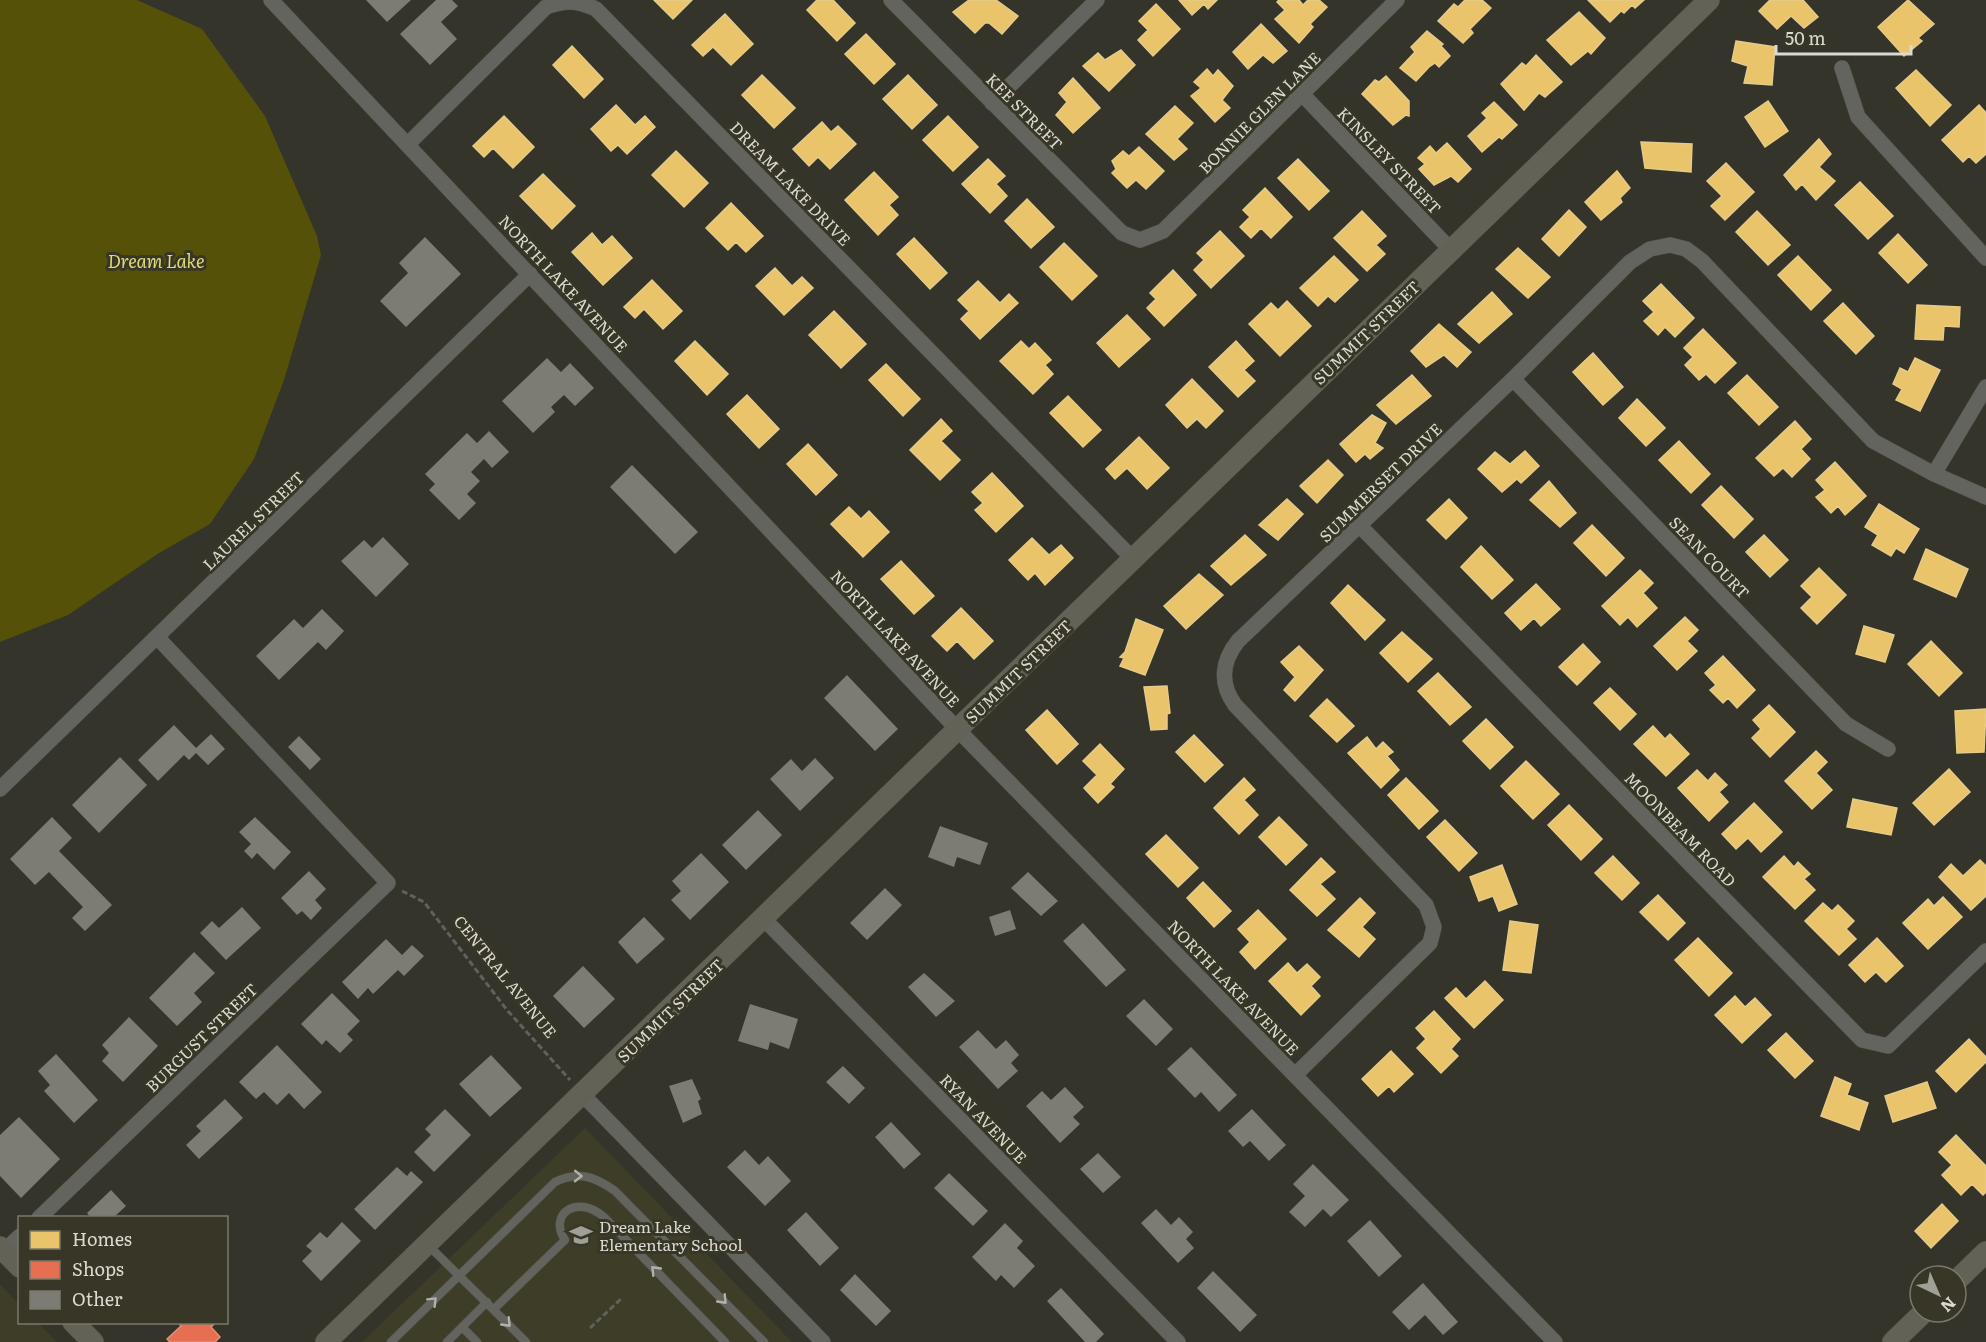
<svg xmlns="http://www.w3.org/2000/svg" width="1986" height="1342" font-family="Literata,serif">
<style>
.built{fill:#3d3d28}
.water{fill:#565108}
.homes{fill:#e9c46a;stroke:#e5cb89;stroke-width:1.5}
.shops{fill:#e76f51;stroke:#e38f77;stroke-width:1.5}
.building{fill:#7c7c74}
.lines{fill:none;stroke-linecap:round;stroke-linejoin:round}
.lane-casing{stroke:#51514a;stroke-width:9}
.street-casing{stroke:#51514a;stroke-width:16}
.secondary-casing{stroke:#51514a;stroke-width:22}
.path{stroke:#61615b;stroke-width:3;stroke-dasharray:6 3;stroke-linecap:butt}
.lane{stroke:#64645e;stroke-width:8}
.street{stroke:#64645e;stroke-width:15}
.secondary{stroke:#626256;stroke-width:21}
.oneway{stroke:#b1b1a9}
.labels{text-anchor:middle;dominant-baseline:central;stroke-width:6;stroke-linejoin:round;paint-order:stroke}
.street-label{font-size:16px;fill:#dbdad1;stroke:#383727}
.poi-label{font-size:16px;fill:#dbdad1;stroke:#383727;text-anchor:start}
.water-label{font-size:18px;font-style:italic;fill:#e0da78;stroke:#383727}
</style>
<rect width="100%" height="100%" fill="#34342b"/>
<path class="built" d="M585,1128l207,214h-430z
M0,1284l19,20 1,18 18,1 19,19h-57z"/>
<path class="water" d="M0,0h137l65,29 63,87 52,120 4,19 -37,125 -30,79 -44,65 -51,29 -91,62 -68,27z"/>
<path class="homes" d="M654,0h38l-19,19z
M817,0h16l22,23 -18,18 -30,-31z
M969,0h27l22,16 -16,18 -13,-11h-4l-10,10 -22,-21z
M1179,0h38l-9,9 -4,-5 -12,11z
M1279,0h20l4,5 5,-5h11l8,7 -17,17 3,3 -14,16 -24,-24 10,-9 -8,-8z
M1465,0h17l9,8 -21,21 3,4 -10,10 -25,-22 16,-17 4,3z
M1588,0h56l-9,8 -3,-3 -8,8 -3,-2 -11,11z
M1770,0h33l15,17 -14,11 -13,-12 -14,13 -18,-18z
M1908,0l26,24 -16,14 4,3 -18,15 -26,-29z
M1156,4l24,25 -27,27 -15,-16 10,-10 -9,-9z
M1579,12l26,26 -14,16 -3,-3 -17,14 -24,-25z
M725,14l28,30 -22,21 -18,-18 -10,9 -11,-11z
M1261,24l26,27 -14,12 -10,-8 -15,14 -15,-17z
M1427,31l16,13 -2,2 9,10 -11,11 -4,-4 -6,4 -13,14 -16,-13 15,-16 -4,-5z
M866,34l29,30 -21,20 -29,-30z
M1736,41l39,6 -3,38 -28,-2 4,-17 -16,-5z
M572,46l31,33 -19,19 -31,-33z
M1121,50l14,15 -26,26 -26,-25 15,-13 7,7z
M1536,55l26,27 -17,15 -6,-4 -15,17 -23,-26 21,-21 4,3z
M1207,69l6,7 5,-6 15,16 -11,14 8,8 -15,14 -24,-26 10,-8 -7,-6z
M1916,70l35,35 -21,21 -34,-38z
M762,75l33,33 -21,20 -32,-33z
M908,75l29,30 -25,24 -29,-30z
M1386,76l23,25v15l-3,-1 -13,10 -31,-31 13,-14 4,2z
M1073,78l27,30 -27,25 -17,-18 11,-13 -8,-9z
M1768,101l20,30 -23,16 -20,-30z
M1494,102l23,23 -15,14 -3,-2 -17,15 -14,-16 19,-18 -5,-5z
M616,105l19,20 10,-9 10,11 -28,27 -9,-9 -7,6 -20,-22z
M1979,105l7,8v41l-10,9 -7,-7 -6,6 -21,-22z
M1175,106l18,17 -16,16 10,10 -13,11 -28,-26z
M504,116l30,31 -21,21 -20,-20 -9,9 -11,-11z
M948,116l30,31 -25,24 -30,-31z
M822,122l9,10 7,-6 18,18 -26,25 -12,-12 -9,9 -16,-17z
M1819,139l12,15 -12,13 16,14 -19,19 -14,-16 -6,6 -12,-15z
M1641,142l51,2 -1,28 -46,-4z
M1447,143l24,26 -13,13 -7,-6 -17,9 -15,-16 6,-5 -7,-6 12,-12 6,7z
M1139,147l25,24 -18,18 -10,-9 -9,8 -15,-15 4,-4 -4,-8 11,-10 6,5z
M676,151l32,32 -24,24 -32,-32z
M988,159l17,17 -9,8 11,12 -17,17 -28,-29z
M1298,159l31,32 -20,19 -31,-32z
M1726,163l28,29 -29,28 -14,-14 11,-10 -15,-15z
M1617,171l13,17 -10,10 2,4 -21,18 -16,-18z
M874,172l24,25 -9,8 9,10 -20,20 -33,-35z
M543,174l32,32 -23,23 -32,-33z
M1860,182l33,34 -25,23 -33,-34z
M1265,188l27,29 -21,21 -10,-10 -10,10 -11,-11 10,-10 -7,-7z
M1027,199l27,28 -23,21 -26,-27z
M731,203l32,33 -17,16 -10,-10 -8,8 -22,-22z
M1569,210l17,17 -27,29 -17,-17z
M1362,211l24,25 -10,9 9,9 -18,17 -33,-33z
M1757,211l33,34 -22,20 -32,-33z
M1220,231l24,25 -33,32 -17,-18 10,-10 -7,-7z
M592,233l10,12 10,-9 20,22 -29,27 -31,-33z
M1898,234l29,31 -19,18 -29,-30z
M914,238l33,35 -17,16 -33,-35z
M1064,243l33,33 -25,24 -32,-33z
M1518,248l32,29 -22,21 -32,-29z
M1334,256l24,24 -23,22 -7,-6 -10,10 -18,-18z
M1798,256l33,34 -20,20 -33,-35z
M775,268l17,18 10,-9 11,11 -29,27 -28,-29z
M1173,270l23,25 -32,31 -17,-18 9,-9 -6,-6z
M652,280l30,31 -19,18 -19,-20 -9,9 -11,-11z
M978,281l22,22 9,-9 9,9 -38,36 -19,-20 8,-8 -11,-11z
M1661,284l33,34 -19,19 -10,-10 -7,8 -14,-14 10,-9 -11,-11z
M1492,292l20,22 -33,29 -21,-19z
M1287,301l24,25 -31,30 -31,-32 22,-21 7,7z
M1843,303l31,33 -18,18 -32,-33z
M1917,305l43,2 -1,20 -15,-1 -1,14 -28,-1z
M834,311l32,33 -25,24 -32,-33z
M1127,315l23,24 -31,28 -22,-24z
M1439,324l32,28 -14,15 -13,-12 -18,12 -15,-16z
M1703,329l33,34 -21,20 -9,-9 -7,6 -14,-15 8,-8 -9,-9z
M695,341l33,33 -21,21 -32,-34z
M1021,341l8,8 6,-6 16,17 -6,5 8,9 -20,20 -33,-33z
M1236,341l18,20 -10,9 11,11 -17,16 -29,-30z
M1593,353l30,34 -20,18 -30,-33z
M1915,358l25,12 -20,41 -24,-11 6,-11 -9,-5 7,-16 8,4z
M886,364l34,35 -17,17 -34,-36z
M1412,375l19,21 -35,28 -19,-19z
M1747,375l31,32 -19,18 -31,-32z
M1192,379l31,32 -17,17 -9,-9 -10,9 -21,-23z
M747,395l32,34 -20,19 -32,-34z
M1068,396l33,34 -18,17 -33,-34z
M1637,399l28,29 -19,18 -27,-28z
M1372,415l14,8 -11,20 8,5 -13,11 -5,-5 -9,8 -16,-18z
M941,419l11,12 -11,10 19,19 -20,20 -30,-30z
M1795,421l16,18 -10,10 9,10 -18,18 -9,-9 -9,8 -18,-18z
M1139,437l30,31 -22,21 -20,-21 -12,11 -9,-10z
M1679,441l31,33 -19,19 -32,-33z
M808,444l29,31 -21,20 -29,-31z
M1525,451l14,15 -18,17 -4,-4 -15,13 -24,-23 17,-17 15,12z
M1328,460l15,15 -26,28 -17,-17z
M1835,462l31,34 -21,19 -7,-9 -7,7 -15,-16 9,-7 -9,-10z
M992,473l31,33 -27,26 -21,-22 8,-7 -11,-11z
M1549,481l27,32 -16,14 -30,-27z
M1721,486l32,33 -19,19 -32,-33z
M1287,499l16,15 -25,26 -19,-15z
M1449,499l18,19 -21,21 -19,-19z
M1879,504l40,25 -15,24 -8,-5 -5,8 -19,-11 6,-10 -13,-8z
M849,507l12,12 8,-8 20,21 -26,25 -32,-33z
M1592,525l32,33 -18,18 -32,-33z
M1245,535l21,20 -35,30 -20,-19z
M1764,535l24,25 -18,17 -24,-25z
M1032,538l17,17 12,-10 12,13 -28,27 -10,-12 -7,7 -19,-20z
M1481,546l32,34 -21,19 -31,-32z
M1926,549l42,20 -12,28 -42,-18z
M901,561l33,35 -20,18 -33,-35z
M1819,568l27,27 -29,29 -16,-16 11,-11 -11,-11z
M1640,570l13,13 -10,10 14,15 -20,19 -9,-10 -8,8 -18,-19z
M1199,574l24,21 -37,34 -22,-23z
M1536,584l24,25 -19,17 -7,-8 -13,12 -16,-17z
M1348,585l37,35 -20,20 -34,-37z
M961,608l32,33 -19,18 -17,-18 -10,10 -15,-15z
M1685,617l13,13 -11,11 10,10 -20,19 -23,-24z
M1136,619l27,11 -18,45 -25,-9 4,-8 -4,-1 5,-5z
M1864,626l30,9 -9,27 -29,-8z
M1402,632l30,27 -24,23 -28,-29z
M1931,641l31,32 -23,23 -31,-32z
M1583,644l17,18 -23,23 -18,-18z
M1299,646l24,24 -28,31 -11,-11 11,-13 -14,-15z
M1723,656l32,34 -18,18 -9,-10 -5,5 -13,-13 6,-5 -11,-12z
M1438,673l33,34 -21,18 -32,-34z
M1167,686l3,27 -3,1v15l-16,1 -7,-43z
M1610,688l26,26 -16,16 -26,-27z
M1327,699l27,27 -17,16 -27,-26z
M1769,705l26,27 -25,25 -18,-19 9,-9 -8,-9z
M1986,709l-2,43 -27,1 -2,-42z
M1047,710l31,34 -21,20 -31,-34z
M1486,719l27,28 -23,22 -27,-28z
M1653,726l12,13 5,-5 19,20 -23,22 -32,-32z
M1194,735l29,30 -18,17 -29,-30z
M1367,737l9,12 7,-7 10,10 -6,4 12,14 -18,18 -33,-35z
M1100,744l24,25 -14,15 4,3 -16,16 -14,-15 13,-13 -14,-14z
M1816,751l11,11 -11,11 16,17 -20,19 -27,-28z
M1526,761l33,33 -26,25 -32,-33z
M1949,769l21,23 -36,33 -21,-22z
M1697,770l11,11 7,-8 12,12 -8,7 9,10 -19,19 -31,-33z
M1244,778l11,12 -11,10 14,15 -19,19 -25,-26z
M1406,778l32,33 -19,18 -31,-34z
M1853,799l44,9 -6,27 -44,-8z
M1754,803l28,29 -21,20 -13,-14 -12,11 -14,-15z
M1569,805l33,34 -21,21 -33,-35z
M1279,817l28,28 -21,20 -27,-28z
M1445,820l32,33 -18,18 -32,-34z
M1166,835l32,33 -20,19 -32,-33z
M1613,856l26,27 -17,17 -27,-27z
M1784,856l10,11 4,-5 12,12 -6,5 11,11 -20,19 -32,-32z
M1321,858l14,14 -15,12 15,15 -18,17 -27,-26z
M1980,860l6,6v30l-15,14 -32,-33 12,-13 12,12z
M1502,865l15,39 -18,7 -6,-15 -14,5 -9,-24z
M1203,882l28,29 -17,16 -27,-29z
M1658,895l27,28 -17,17 -28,-28z
M1943,897l19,20 -34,32 -25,-26 25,-24 6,7z
M1360,898l15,15 -13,14 13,12 -16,18 -31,-27z
M1823,903l9,8 6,-6 16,16 -8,8 10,10 -17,16 -34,-34z
M1258,910l28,29 -31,30 -15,-17 10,-10 -12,-13z
M1510,921l28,4 -7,48 -28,-3z
M1698,938l34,35 -23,23 -34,-36z
M1877,938l26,28 -17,16 -10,-10 -11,10 -16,-17z
M1288,963l9,10 10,-9 13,13 -9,9 9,10 -19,19 -32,-34z
M1485,981l18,19 -29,28 -29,-30 11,-10 10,11z
M1735,996l10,11 10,-9 16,17 -29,28 -27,-28z
M1434,1011l26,28 -9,10 7,7 -17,17 -24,-25 9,-9 -10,-11z
M1786,1033l27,28 -18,17 -27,-28z
M1969,1039l17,18v5l-30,30 -20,-21z
M1391,1051l22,23 -19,18 -5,-6 -11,10 -16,-17z
M1835,1077l16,7 -4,11 21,8 -9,27 -38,-14z
M1927,1082l9,26 -43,14 -8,-26z
M1956,1135l30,31v26l-3,3 -11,-11 -11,11 -19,-20 10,-10 -13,-13z
M1942,1204l16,17 -27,27 -16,-17z"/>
<path class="shops" d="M178,1322h38l-5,5 9,10 -5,5h-45l-3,-3 14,-13z"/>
<path class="building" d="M366,0h45l-24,22z
M436,0h16l6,6 -17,16 16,17 -27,26 -30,-31z
M425,237l36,37 -55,53 -26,-26 28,-28 -9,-10z
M547,358l14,14 9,-9 24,25 -19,18 -11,-11 -13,12 4,5 -22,21 -31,-32z
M489,431l20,21 -17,16 -8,-9 -13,13 9,9 -13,13 9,9 -17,17 -30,-30 6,-6 -10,-10 42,-41 10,10z
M632,465l66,67 -23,22 -65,-67z
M383,537l26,27 -33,33 -35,-36 23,-21 8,8z
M322,609l22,22 -18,19 -8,-8 -39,38 -23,-24 38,-37 9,9z
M847,675l51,54 -23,22 -51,-53z
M174,725l22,23 15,-14 14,15 -17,16 -12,-12 -7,7 -5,-5 -26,26 -20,-21z
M299,736l22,23 -11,11 -22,-23z
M120,757l27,28 -48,48 -27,-28z
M815,758l19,20 -34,33 -30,-32 21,-20 11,12z
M758,810l24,25 -36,35 -24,-25z
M52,817l20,21 -13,13 53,54 -27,26 -13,-13 11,-11 -34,-35 -14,13 -25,-26z
M255,817l36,35 -17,18 -17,-17 -5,6 -8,-8 7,-7 -12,-12z
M940,826l48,17 -8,22 -23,-8 -3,10 -26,-10z
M701,853l28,29 -39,38 -19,-20 10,-9 -9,-10z
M309,871l17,18 -11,11 7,8 -11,12 -9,-9 -5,4 -16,-17z
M1028,872l30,29 -17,15 -30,-28z
M885,888l17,17 -35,35 -17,-17z
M242,907l19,21 -35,32 -26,-27 12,-12 7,7z
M1010,910l6,19 -21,7 -6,-19z
M644,917l21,22 -28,25 -19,-22z
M1083,923l43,47 -20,17 -43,-46z
M386,939l16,16 10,-10 12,11 -20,20 -6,-6 -25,24 -5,-6 -10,11 -16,-17z
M194,952l21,21 -21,20 8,9 -25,24 -28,-28z
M583,966l32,33 -31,29 -31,-32z
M924,973l31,28 -19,16 -28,-30z
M332,993l28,28 -13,13 6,6 -13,13 -14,-13 -4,5 -21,-21z
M1144,999l29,30 -17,17 -30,-30z
M750,1004l48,15 -9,30 -19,-7 -2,8 -30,-9z
M129,1017l29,29 -35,36 -21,-21 7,-8 -7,-8z
M978,1030l18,19 10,-9 13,15 -8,8 7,8 -20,18 -39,-42z
M277,1045l45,47 -18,17 -15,-16 -12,12 -13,-13 -8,7 -17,-17z
M1191,1047l46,48 -18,17 -18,-20 -6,6 -28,-29z
M56,1054l42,46 -24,23 -30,-32 6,-6 -12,-14z
M491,1055l31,33 -32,29 -31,-33z
M843,1066l22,22 -16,16 -23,-22z
M692,1079l9,20 -3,2 4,13 -19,9 -14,-37z
M1065,1087l19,20 -11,10 7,7 -20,19 -34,-37 16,-15 9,9z
M225,1099l18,19 -44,41 -13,-14 15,-14 -5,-5z
M445,1109l26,26 -37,37 -20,-20 17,-17 -6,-6z
M1252,1109l34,36 -17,16 -19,-20 -7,6 -15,-16z
M19,1117l41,42 -39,39 -21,-22v-41z
M891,1122l30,32 -17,15 -29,-32z
M745,1150l14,15 9,-9 23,25 -26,25 -38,-39z
M1098,1153l23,24 -18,16 -23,-24z
M1313,1164l36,36 -18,17 -8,-8 -18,18 -16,-15 16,-16 -12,-12z
M397,1167l10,9 4,-5 12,11 -48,48 -21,-21z
M949,1173l39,38 -15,15 -39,-38z
M111,1190l15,16 -13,12h-22l-4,-5z
M1156,1209l15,16 8,-8 14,15 -7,7 8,9 -16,15 -37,-40z
M806,1212l33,36 -19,18 -33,-36z
M1370,1220l32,36 -23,21 -32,-36z
M342,1222l19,19 -40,40 -19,-20 10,-10 -6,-5 14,-14 7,6z
M1005,1223l18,18 -6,7 18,18 -21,22 -13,-13 -5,6 -24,-24z
M1213,1271l44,44 -17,17 -43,-44z
M855,1274l36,37 -15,15 -36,-36z
M1423,1283l35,39 -15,13 -18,-20 -16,15 -17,-18z
M1061,1288l43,46 -8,8h-11l-38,-41z"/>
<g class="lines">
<g class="lane-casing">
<path id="lane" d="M429,1246l97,96
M494,1309l71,-69c-17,-25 11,-47 39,-23l121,125
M462,1327l15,15
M391,1342l164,-160c24,-11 39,-6 60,9l149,151
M447,1342l40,-40"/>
</g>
<g class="street-casing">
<path id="street" d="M271,0l687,730 597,612
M891,0l231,233 18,7 23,-9 234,-231
M1842,68l16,49 128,141
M1302,94l149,156
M992,103l105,-103
M408,144l138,-137c20,-7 30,-7 50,2l537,550
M1513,379l333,345 42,25
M1934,474l52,-87
M1360,526l502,514 26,6 98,-95
M0,789l530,-515
M764,919l414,423
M1295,1075l135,-132 4,-16 -8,-22 -191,-200c-16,-22 -13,-44 3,-64l275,-262 117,-117 20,-13 20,-4 16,4 16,12 171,180 61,33 52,23
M583,1095l240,247
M39,1218l349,-335 -230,-245
M4,1251l16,-15"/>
</g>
<g class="secondary-casing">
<path id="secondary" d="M0,1247l20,20
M1956,1281l30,-29
M73,1322l20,20
M326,1342l1383,-1342
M1893,1342l31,-30"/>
</g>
<path class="path" d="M402,891l22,11 83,108 63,70
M590,1328l32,-30"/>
<use href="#lane" class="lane"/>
<use href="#street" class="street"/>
<use href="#secondary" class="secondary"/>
</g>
<defs><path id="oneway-chevron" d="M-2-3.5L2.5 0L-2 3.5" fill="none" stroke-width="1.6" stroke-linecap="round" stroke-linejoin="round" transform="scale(1.5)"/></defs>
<g class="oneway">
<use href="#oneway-chevron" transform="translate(578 1176) rotate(1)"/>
<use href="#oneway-chevron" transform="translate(655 1270) rotate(-134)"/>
<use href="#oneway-chevron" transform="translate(723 1300) rotate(46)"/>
<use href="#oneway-chevron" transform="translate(433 1301) rotate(-45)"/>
<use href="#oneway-chevron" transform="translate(507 1323) rotate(46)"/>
</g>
<defs>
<g id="school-bare" transform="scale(1.8)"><path d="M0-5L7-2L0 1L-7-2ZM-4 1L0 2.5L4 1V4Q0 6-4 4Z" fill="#a1a097" stroke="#383727" stroke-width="2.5" paint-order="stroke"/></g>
</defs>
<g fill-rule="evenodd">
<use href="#school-bare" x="581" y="1235"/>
</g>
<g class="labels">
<g class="street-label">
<text transform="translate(1025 111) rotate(45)">KEE STREET</text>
<text transform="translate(1259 112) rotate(-45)">BONNIE GLEN LANE</text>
<text transform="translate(1390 160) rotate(46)">KINSLEY STREET</text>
<text transform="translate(791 183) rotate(46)">DREAM LAKE DRIVE</text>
<text transform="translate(564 283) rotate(47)">NORTH LAKE AVENUE</text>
<text transform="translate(1366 332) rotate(-44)">SUMMIT STREET</text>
<text transform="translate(1380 482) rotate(-44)">SUMMERSET DRIVE</text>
<text transform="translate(253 520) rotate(-44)">LAUREL STREET</text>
<text transform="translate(1710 557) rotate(46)">SEAN COURT</text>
<text transform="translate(896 638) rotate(47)">NORTH LAKE AVENUE</text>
<text transform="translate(1018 671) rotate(-44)">SUMMIT STREET</text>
<text transform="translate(1681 829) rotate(46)">MOONBEAM ROAD</text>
<text transform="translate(506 976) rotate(51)">CENTRAL AVENUE</text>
<text transform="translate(1234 987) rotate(46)">NORTH LAKE AVENUE</text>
<text transform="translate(670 1010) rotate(-44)">SUMMIT STREET</text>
<text transform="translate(201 1037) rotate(-44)">BURGUST STREET</text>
<text transform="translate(984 1118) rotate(46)">RYAN AVENUE</text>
</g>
<g class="poi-label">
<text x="599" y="1226">Dream Lake<tspan x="599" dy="18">Elementary School</tspan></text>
</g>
<g class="water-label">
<text x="156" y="260">Dream Lake</text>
</g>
</g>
<rect x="18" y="1216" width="210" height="108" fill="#383727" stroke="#79786b" stroke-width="1.5"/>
<rect x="30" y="1231" width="30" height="18" fill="#e9c46a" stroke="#79786b" stroke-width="1.5"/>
<text x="72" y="1246" font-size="18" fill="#dbdad1">Homes</text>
<rect x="30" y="1261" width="30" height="18" fill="#e76f51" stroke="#79786b" stroke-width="1.5"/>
<text x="72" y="1276" font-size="18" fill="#dbdad1">Shops</text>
<rect x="30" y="1291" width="30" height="18" fill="#7c7c74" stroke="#79786b" stroke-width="1.5"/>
<text x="72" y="1306" font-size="18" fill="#dbdad1">Other</text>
<g transform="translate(1938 1294) rotate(136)"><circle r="28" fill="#383727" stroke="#79786b" stroke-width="1.5"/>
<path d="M0-4.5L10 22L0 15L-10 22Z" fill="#a1a097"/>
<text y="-9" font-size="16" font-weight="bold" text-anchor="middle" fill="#dbdad1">N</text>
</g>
<path d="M1776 45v9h135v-9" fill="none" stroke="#dbdad1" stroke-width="3"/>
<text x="1785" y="45" font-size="18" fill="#dbdad1" stroke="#383727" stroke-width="4.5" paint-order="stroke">50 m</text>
</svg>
